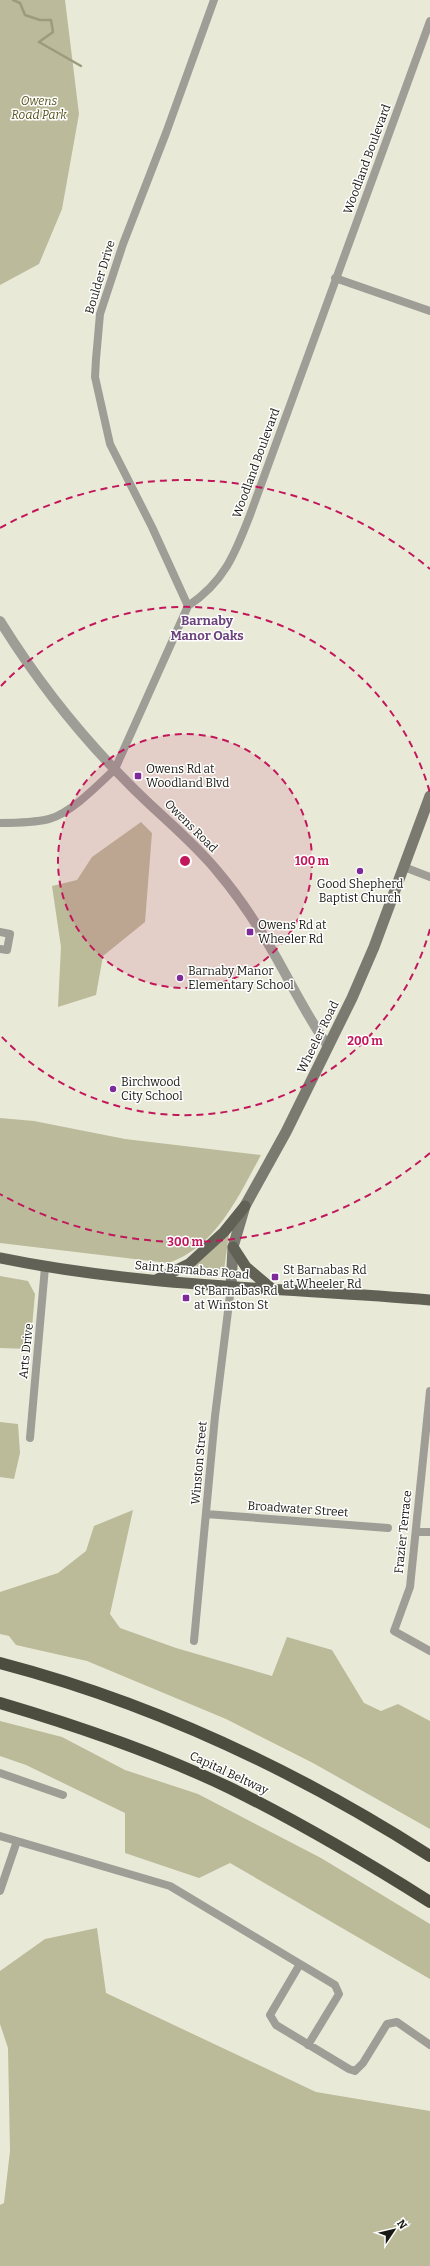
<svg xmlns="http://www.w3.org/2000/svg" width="430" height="2266" font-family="Bitter,serif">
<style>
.green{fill:#bbba9b}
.forest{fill:#bbba99}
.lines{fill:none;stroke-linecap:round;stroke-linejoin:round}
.stream{stroke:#9c9b7b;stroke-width:2.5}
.minor{stroke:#9e9e97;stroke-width:8}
.tertiary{stroke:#9e9e97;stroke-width:10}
.secondary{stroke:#7b7a71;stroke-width:11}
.primary{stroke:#626155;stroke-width:11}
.motorway{stroke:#4c4c3f;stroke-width:12}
.ring{fill:none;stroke:#c2185b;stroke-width:2;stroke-dasharray:7 5}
.poi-dot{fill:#7e2a9a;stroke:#fff;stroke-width:1.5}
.labels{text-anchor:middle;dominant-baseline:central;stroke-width:3;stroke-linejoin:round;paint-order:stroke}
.park-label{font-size:12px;font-style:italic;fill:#59561f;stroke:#fff}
.street-label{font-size:12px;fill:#1a1a14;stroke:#fff}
.poi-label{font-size:12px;fill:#1a1a14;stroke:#fff;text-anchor:start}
.neighbourhood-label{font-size:13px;font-weight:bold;fill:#6c437c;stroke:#fff}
.centre{fill:#c2185b;stroke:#fff;stroke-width:2}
.ring-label{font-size:12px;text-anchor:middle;font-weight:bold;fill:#c2185b;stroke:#fff;stroke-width:3;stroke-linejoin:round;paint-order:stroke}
</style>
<rect width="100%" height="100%" fill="#e9e9d8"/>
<path class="green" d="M0,0h65l14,114 -17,95 -23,55 -39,21z
M0,1118l34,3 91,18 136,16c-23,42 -45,92 -93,108l-168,-20z
M229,1234l-5,36 -29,-2 -1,-1z"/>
<path class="forest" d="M141,822l11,11 -7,89 -42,34 -7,39 -38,12 3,-60 -9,-61 25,-6 15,-23z
M0,1276l28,5 7,13 -5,55 -30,-1z
M0,1422l18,2 2,29 -6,26 -14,-2z
M133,1510l-23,104 10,14 56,20 96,28 15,-39 45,13 32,53 17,8 17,-7 32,17v108l-117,-66 -87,-44 -139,-58 -71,-16 -7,-9 -9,-2v-42l58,-19 28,-22 8,-25z
M0,1721l62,16 63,33 73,24 123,64 109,66v55l-200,-116 -31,15 -74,-25v-40l-99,-48 -26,-9z
M97,1928l9,65 210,99 114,19v155h-430v-61l4,-2 6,-52 -2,-103 -8,-24v-53l45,-32z"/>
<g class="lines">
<path class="stream" d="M13,0l7,3 5,12 15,5h11l2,12 -14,10 42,24"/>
<path class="minor" d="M335,278l95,33
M188,606l-36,-79 -42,-83 -15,-67 1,-18 4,-45 23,-70 43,-111 48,-133
M0,823c16,0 33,0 49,-4 22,-6 49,-34 66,-50l73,-163c36,-24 47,-52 62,-91l180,-494
M404,867l26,10
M0,932l10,2 -3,16 -7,-1
M430,1391l-20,196 -16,44 36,20
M30,1438l15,-171
M206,1514l182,14
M417,1532h13
M194,1641l21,-225 16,-129
M0,1773l63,22
M0,1836l170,50 165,99 4,9 -31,51
M0,1891l17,-50
M300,1964l-30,51 6,10 73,44 6,2 8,-8 24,-39 10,-2 33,23"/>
<path class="tertiary" d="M0,621c36,58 79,113 128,162 29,30 63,56 90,89 22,26 41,55 58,85 17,30 32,61 52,89"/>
<path class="secondary" d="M231,1287l2,-40 12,-41 41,-74 66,-134 22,-51 56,-151"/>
<path class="primary" d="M233,1247l13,20 26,22
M0,1258c141,29 287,30 430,42
M158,1279l31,-15 35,-32 21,-26"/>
<path class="motorway" d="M0,1663c153,40 297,108 430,193
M0,1703c78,23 157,50 230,85 69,34 135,73 200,114"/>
</g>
<circle cx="185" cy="861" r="127" fill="#c2185b" fill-opacity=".12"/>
<g class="ring">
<circle cx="185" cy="861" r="127"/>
<path d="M430 929A254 254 0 0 1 1 1036M1 686A254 254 0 0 1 430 793"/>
<path d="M430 1153A381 381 0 0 1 0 1194M0 528A381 381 0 0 1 430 569"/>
</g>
<g class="poi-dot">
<rect x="134" y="772" width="8" height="8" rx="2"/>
<circle cx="360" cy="871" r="4"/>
<rect x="246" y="928" width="8" height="8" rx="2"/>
<circle cx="180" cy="978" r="4"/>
<circle cx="113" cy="1089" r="4"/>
<rect x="271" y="1273" width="8" height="8" rx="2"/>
<rect x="182" y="1294" width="8" height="8" rx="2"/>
</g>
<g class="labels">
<g class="park-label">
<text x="39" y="101">Owens<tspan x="39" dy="14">Road Park</tspan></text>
</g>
<g class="street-label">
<text transform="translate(367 159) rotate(-70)">Woodland Boulevard</text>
<text transform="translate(100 277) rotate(-73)">Boulder Drive</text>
<text transform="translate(256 463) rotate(-70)">Woodland Boulevard</text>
<text transform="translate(191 826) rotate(45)">Owens Road</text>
<text transform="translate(318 1037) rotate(-64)">Wheeler Road</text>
<text transform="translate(192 1270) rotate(5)">Saint Barnabas Road</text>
<text transform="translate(26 1351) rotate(-84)">Arts Drive</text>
<text transform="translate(199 1463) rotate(-85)">Winston Street</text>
<text transform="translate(298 1509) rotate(4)">Broadwater Street</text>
<text transform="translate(403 1532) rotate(-84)">Frazier Terrace</text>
<text transform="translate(229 1773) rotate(25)">Capital Beltway</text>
</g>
<g class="poi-label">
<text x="146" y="769">Owens Rd at<tspan x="146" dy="14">Woodland Blvd</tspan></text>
<text x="360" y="884" text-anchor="middle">Good Shepherd<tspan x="360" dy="14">Baptist Church</tspan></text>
<text x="258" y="925">Owens Rd at<tspan x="258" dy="14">Wheeler Rd</tspan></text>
<text x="188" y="971">Barnaby Manor<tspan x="188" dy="14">Elementary School</tspan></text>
<text x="121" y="1082">Birchwood<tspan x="121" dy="14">City School</tspan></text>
<text x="283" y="1270">St Barnabas Rd<tspan x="283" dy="14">at Wheeler Rd</tspan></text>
<text x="194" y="1291">St Barnabas Rd<tspan x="194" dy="14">at Winston St</tspan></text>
</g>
<g class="neighbourhood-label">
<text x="207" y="620">Barnaby<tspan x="207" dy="15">Manor Oaks</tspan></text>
</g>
</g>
<circle cx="185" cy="861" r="6" class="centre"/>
<g class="ring-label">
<text x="312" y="865">100 m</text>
<text x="365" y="1045">200 m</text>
<text x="185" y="1246">300 m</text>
</g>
<g transform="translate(394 2230) rotate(55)" stroke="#ffffff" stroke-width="3" paint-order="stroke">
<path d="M0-3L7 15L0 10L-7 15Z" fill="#1a1a14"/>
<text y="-6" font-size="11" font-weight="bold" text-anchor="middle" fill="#1a1a14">N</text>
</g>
</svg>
